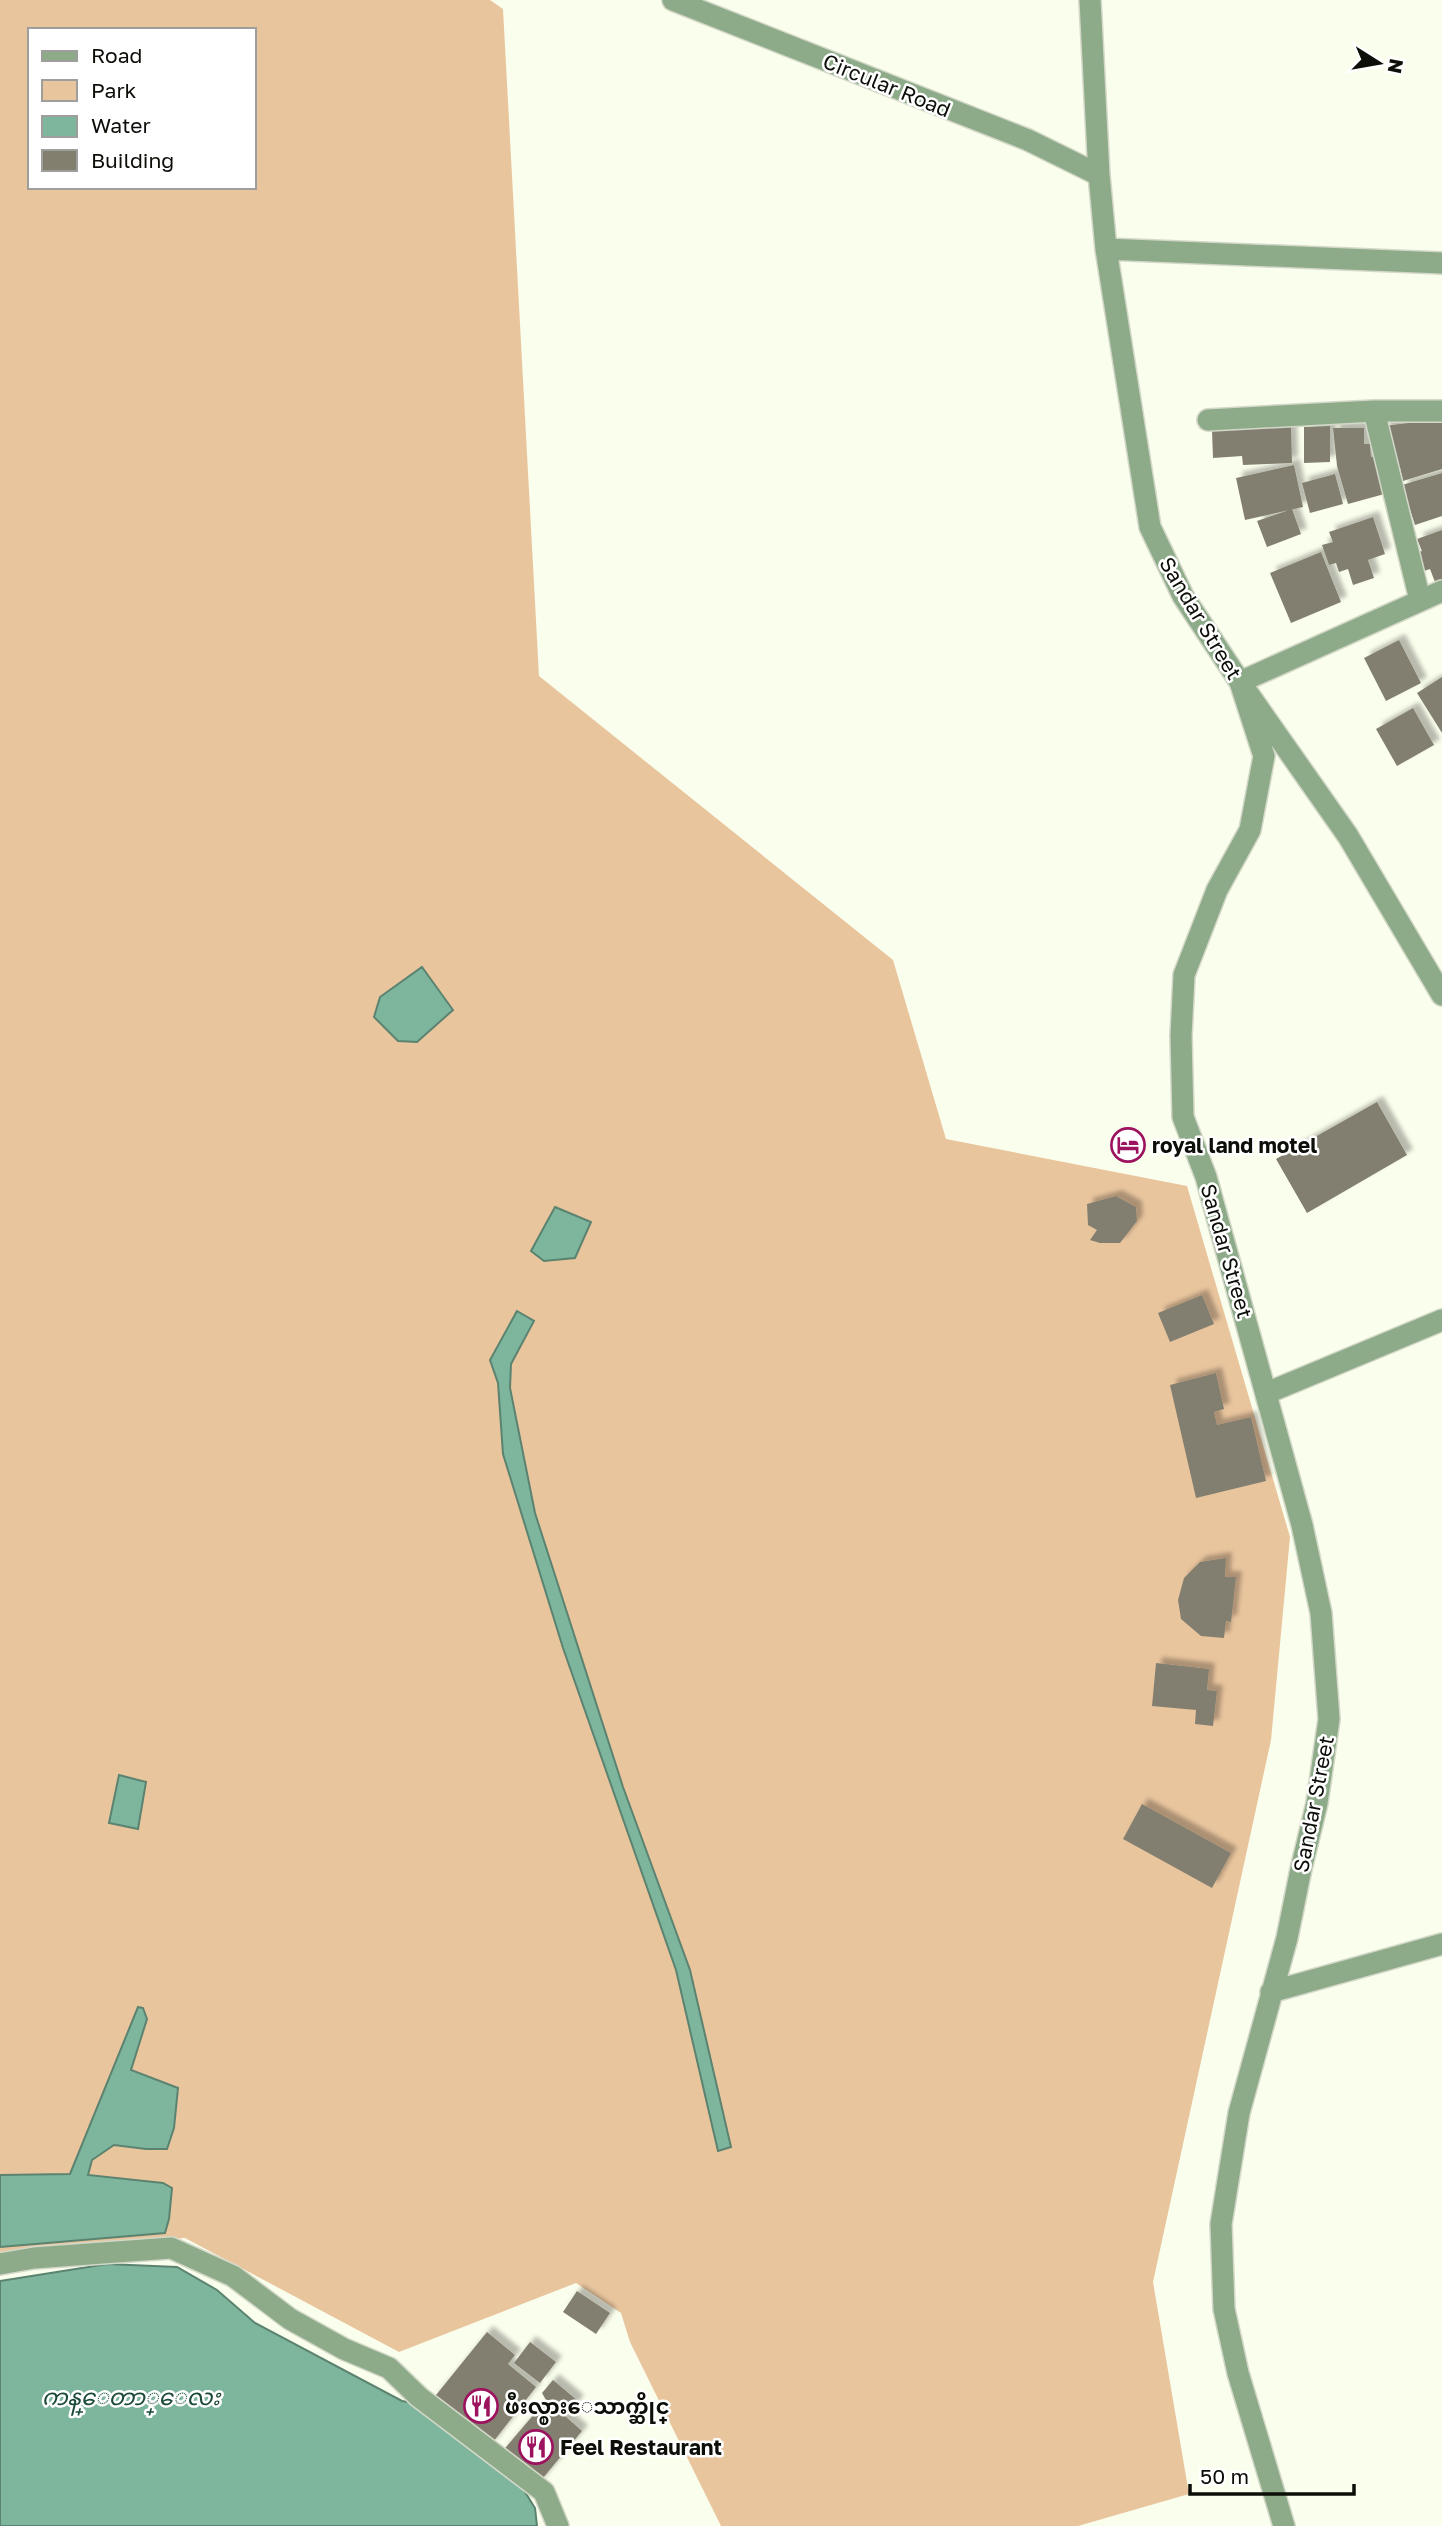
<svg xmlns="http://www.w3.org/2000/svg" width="1442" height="2526" font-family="'Golos Text','Noto Sans Myanmar',sans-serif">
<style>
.green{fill:#e9c59e;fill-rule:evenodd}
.water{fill:#7db59d;stroke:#5b8370;stroke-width:2}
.building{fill:#837f6f;filter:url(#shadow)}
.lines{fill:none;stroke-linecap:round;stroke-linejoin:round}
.minor-casing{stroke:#d4d8c8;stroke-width:24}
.minor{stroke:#8dab89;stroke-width:21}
.labels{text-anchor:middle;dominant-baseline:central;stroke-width:5;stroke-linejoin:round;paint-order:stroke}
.street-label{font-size:21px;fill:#0c0e08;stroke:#fff}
.poi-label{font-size:21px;font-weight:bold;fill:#0c0e08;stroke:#fff;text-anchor:start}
.water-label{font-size:23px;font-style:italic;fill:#1c4a39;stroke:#fff}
</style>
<defs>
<filter id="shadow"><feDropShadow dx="6" dy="-6" stdDeviation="2" flood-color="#0004"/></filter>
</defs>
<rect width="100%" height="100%" fill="#fafeec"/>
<path class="green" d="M0,0h490l13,9 36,667 354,284 53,179 241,47 103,351 -19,203 -118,542 36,212 -111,32h-357l-91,-184 -9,-29 -45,-30 -177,69 -214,-114 -185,15zM30,30h224v157h-224z"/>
<path class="water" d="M422,967l31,43 -36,32 -19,-1 -24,-24 6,-20z
M555,1207l36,15 -16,36 -31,3 -13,-10z
M517,1311l17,10 -23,43 -1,24 25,125 88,274 67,183 41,177 -13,4 -42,-181 -113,-322 -60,-194 -5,-71 -8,-23z
M119,1775l27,7 -8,47 -29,-6z
M138,2007l5,1 4,11 -16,51 47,18 -4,40 -7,21h-21l-32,-4 -22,15 -4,15 75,8 9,5 -3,31 -4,14 -165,14v-72l70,-1z
M107,2264l70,3 40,23 38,33 147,78 24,4 91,74 18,29 2,18h-537v-245z"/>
<path class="building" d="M1442,419v50l-39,12 -3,-13 -5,-1 -12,-41z
M1291,426l1,37 -49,2 -1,-9 -29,2 -1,-28z
M1330,426v36l-26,1v-36z
M1333,428h31v16h6l1,13 7,-2 10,38 -40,11 -11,-38z
M1294,465l9,42 -58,13 -9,-42z
M1442,473v43l-27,9 -13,-40z
M1335,474l8,30 -33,9 -8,-30z
M1292,509l9,25 -34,13 -10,-26z
M1373,517l12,37 -17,6 6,18 -21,7 -5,-16 -9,3 -3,-9 -7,2 -7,-20 11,-3 -4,-10z
M1442,530v50l-7,2 -5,-13 -9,3 -6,-19 7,-2 -5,-12z
M1321,552l20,50 -50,21 -21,-50z
M1399,640l22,43 -35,18 -22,-43z
M1442,677v56l-25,-40z
M1413,708l21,37 -37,21 -21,-37z
M1377,1102l30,53 -100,58 -31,-54z
M1116,1196l20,11 1,14 -17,22h-20l-10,-3 7,-10 -9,-5 -1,-21z
M1202,1295l12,29 -44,18 -12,-29z
M1216,1373l8,36 -10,3 3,13 34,-8 15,64 -70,17 -26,-113z
M1226,1558l-1,19h11l-5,45 -5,-1 -2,17 -23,-2 -20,-17 -3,-19 6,-22 16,-16z
M1156,1663l53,6 -2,21 10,1 -4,35 -18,-2 1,-14 -44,-4z
M1142,1804l89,49 -19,35 -89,-49z
M577,2291l33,22 -14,21 -33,-22z
M487,2332l28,23 -7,9 28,23 -46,59 -58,-46z
M530,2342l26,20 -16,21 -26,-20z
M553,2380l25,21 -13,15 17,15 -44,53 -37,-31 45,-53 -4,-7z"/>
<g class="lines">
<g class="minor-casing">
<path id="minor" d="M673,0l355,140 71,35
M1090,0l9,175 7,74 44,278 33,69 57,86 24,74 -14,74 -33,60 -33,85 -3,61 2,81 23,60 96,348 19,88 8,106 -12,84 -16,66 -14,69 -48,175 -18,111 3,85 14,64 46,153
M1106,249l336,14
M1374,411l46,189
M1208,420l166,-9h68
M1442,591l-202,91 108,154 94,159
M1267,1393l175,-73
M1271,1992l171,-48
M0,2264l34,-6 137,-10 62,28 57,43 54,30 45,19 30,29 125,95 14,34"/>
</g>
<use href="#minor" class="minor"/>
</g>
<defs>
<g id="hotel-ring" transform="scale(1.75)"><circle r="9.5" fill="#fff" stroke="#9d125f" stroke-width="1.5"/><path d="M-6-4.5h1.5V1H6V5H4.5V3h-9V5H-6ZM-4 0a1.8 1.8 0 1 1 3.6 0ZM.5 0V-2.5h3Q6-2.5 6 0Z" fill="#9d125f"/></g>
<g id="restaurant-ring" transform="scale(1.75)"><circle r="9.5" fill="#fff" stroke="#9d125f" stroke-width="1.5"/><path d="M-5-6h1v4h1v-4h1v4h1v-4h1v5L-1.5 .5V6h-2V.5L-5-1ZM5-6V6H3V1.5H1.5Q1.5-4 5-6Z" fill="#9d125f"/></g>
</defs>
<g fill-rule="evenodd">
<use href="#hotel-ring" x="1128" y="1145"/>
<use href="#restaurant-ring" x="481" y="2406"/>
<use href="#restaurant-ring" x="536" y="2447"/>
</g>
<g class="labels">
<g class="street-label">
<text transform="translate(887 85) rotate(22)">Circular Road</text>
<text transform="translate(1201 618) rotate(59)">Sandar Street</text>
<text transform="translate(1227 1251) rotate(74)">Sandar Street</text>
<text transform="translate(1313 1804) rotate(-79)">Sandar Street</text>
</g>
<g class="poi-label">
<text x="1152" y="1145">royal land motel</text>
<text x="505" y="2406">ဖီးလ္စားေသာက္ဆိုင္</text>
<text x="560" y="2447">Feel Restaurant</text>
</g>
<g class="water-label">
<text x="131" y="2396">ကန္ေတာ္ေလး</text>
</g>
</g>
<rect x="28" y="28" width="228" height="161" fill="#ffffff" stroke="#9e9f9c" stroke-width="2"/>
<rect x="42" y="51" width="35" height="10" fill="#8dab89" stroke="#9e9f9c" stroke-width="2"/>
<text x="91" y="63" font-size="21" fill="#0c0e08">Road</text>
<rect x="42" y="80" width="35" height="21" fill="#e9c59e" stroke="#9e9f9c" stroke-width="2"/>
<text x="91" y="98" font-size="21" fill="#0c0e08">Park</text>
<rect x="42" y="116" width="35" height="21" fill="#7db59d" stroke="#9e9f9c" stroke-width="2"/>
<text x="91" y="133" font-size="21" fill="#0c0e08">Water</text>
<rect x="42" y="150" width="35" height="21" fill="#837f6f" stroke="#9e9f9c" stroke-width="2"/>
<text x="91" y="168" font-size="21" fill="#0c0e08">Building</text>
<g transform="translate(1379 63) rotate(101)" stroke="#ffffff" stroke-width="5" paint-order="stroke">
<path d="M0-5L12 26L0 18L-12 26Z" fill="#0c0e08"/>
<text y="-10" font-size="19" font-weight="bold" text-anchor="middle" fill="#0c0e08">N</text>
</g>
<path d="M1190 2484v10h164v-10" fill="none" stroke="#0c0e08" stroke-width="3.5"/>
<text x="1200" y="2484" font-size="21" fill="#0c0e08" stroke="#ffffff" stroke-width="5" paint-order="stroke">50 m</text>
</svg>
